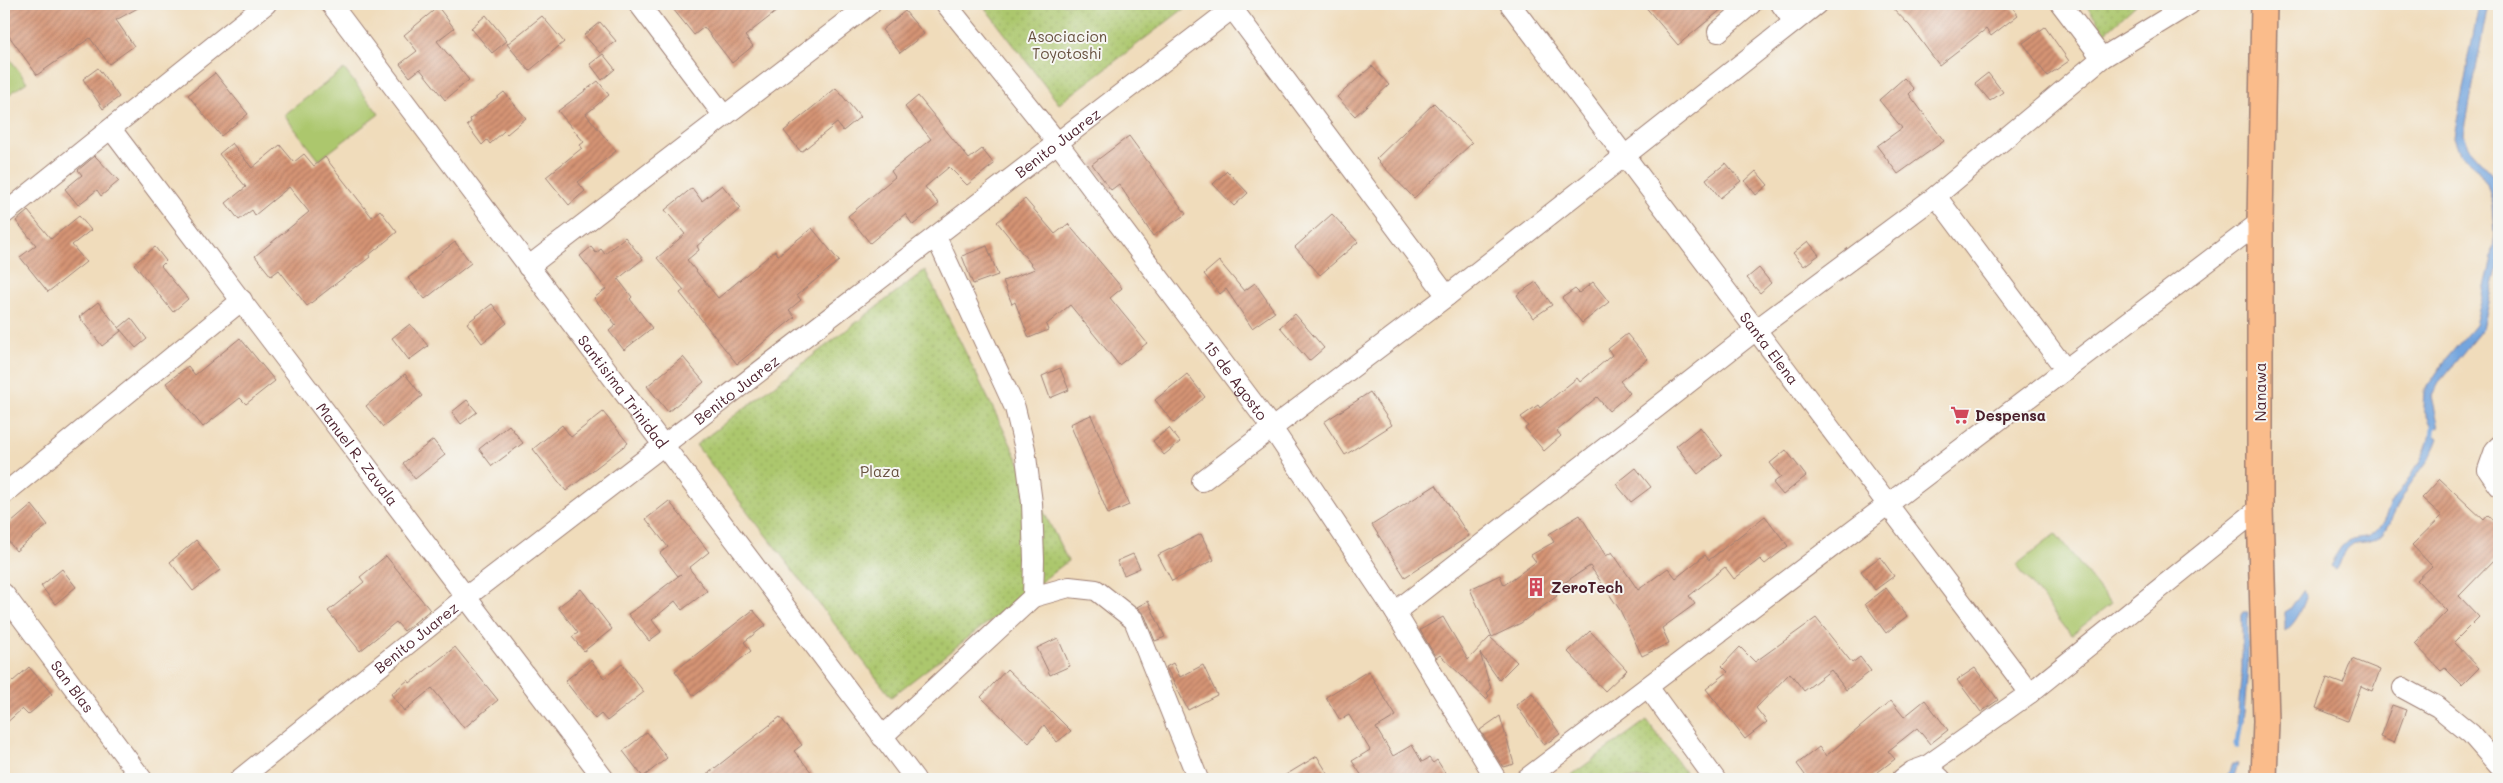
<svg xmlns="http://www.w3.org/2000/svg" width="2503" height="783" font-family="Mali,sans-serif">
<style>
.grass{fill:#acc76d;stroke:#7b734c}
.park{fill:url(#park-dots);stroke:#7b734c}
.water{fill:#73a5de;stroke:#5e6284}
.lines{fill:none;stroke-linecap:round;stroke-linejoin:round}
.stream{stroke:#73a5de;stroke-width:5.5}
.building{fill:url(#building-hatch)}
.minor-casing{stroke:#9d7e73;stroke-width:22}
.major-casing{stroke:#9d7e73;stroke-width:28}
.minor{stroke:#fff;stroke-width:20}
.major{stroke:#fabc8b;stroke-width:25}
.labels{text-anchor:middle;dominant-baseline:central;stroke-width:4;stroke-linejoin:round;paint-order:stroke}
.park-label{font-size:15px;fill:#67513f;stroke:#f6f6f2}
.street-label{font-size:15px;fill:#4a1f2b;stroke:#f6f6f2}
.poi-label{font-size:15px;font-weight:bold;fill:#4a1f2b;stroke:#f6f6f2;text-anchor:start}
</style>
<defs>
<pattern id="park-dots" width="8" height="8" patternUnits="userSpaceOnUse" patternTransform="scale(1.25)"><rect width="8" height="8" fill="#acc76d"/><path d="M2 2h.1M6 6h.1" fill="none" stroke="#96aa5f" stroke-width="1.8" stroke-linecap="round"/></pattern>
<pattern id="building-hatch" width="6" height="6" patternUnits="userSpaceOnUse" patternTransform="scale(1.25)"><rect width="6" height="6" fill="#d59475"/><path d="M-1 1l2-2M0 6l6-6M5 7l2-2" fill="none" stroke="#af7860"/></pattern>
</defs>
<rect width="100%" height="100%" fill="#f6f6f2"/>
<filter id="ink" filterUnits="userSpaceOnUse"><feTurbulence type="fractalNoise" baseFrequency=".02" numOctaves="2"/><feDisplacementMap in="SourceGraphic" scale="10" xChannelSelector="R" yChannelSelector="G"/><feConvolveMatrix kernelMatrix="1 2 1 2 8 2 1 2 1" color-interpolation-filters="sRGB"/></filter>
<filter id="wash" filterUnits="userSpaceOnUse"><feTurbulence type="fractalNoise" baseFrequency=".0096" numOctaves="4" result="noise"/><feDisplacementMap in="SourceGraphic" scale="20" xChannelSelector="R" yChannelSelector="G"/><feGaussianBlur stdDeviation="1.12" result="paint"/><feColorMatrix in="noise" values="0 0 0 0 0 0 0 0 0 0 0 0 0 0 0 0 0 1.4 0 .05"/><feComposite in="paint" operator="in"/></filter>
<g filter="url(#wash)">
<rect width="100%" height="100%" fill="#f0dcbb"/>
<path class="grass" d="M4,51l23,31 -23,16z
M344,69l35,45 -60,46 -35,-45z
M2056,534l55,70 -40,31 -55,-70z"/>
<path class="park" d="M982,4h208l-131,100z
M2085,4h52l-31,28z
M925,270l143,291 -177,136 -195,-252z
M1647,720l43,59h-124z"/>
<path class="water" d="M2479,4h9l-24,130 4,13 28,31 3,13v70l-16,67 -43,53 -8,15 7,32 -8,-3 -8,-18 1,-16 23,-33 28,-33 16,-62 4,-29 -2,-30 -6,-20 -10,-16 -17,-14 -6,-17z
M2430,434l9,4c-6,19 -19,32 -30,48 -9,14 -15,30 -24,44 -12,18 -28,8 -37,17 -7,6 -6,16 -12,23l-6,-4c11,-20 13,-28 38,-29 16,-8 17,-24 26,-38 14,-20 31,-40 36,-65z
M2303,590l4,5c-5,14 -10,27 -22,36v-19l5,-3z
M2244,612h4v55l-5,57h-6l5,-56v-53z
M2232,764h6l-5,15h-7z"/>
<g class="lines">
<path class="stream" d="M2432,441l2,-21
M2237,745l4,-27"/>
</g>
<g id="blocks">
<path class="building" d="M4,4h141l-29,16 18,26 -25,18 -19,-26 -53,37 -33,-46z
M669,4h117l-41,32 8,10 -21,17 -28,-36 -10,8z
M1643,4h85l-50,41z
M1889,4h121l8,11 -27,21 -5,-7 -47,36 -29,-39z
M438,7l16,21 -17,13 32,39 -24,20 -25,-31 -10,8 -10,-13 17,-13 -13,-16z
M905,11l19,23 -24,19 -18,-23z
M486,15l21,26 -15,12 -21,-25z
M542,16l22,26 -35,29 -22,-27z
M600,22l16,19 -16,12 -16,-18z
M2045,27l24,34 -22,15 -24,-33z
M603,54l12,15 -13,11 -12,-16z
M1372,66l17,19 -34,31 -18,-19z
M98,68l21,29 -16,12 -20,-30z
M215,73l33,41 -27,22 -33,-41z
M1988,73l15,19 -13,9 -15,-18z
M1904,78l10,11 -5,5 35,47 -46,33 -21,-28 25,-18 -23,-28z
M598,81l11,14 -23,19 30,37 -38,31 7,9 -16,14 -23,-28 36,-29 -2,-3 4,-3 -26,-31z
M836,88l24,29 -17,14 -6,-8 -36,29 -17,-21z
M504,92l22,26 -19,16 -3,-3 -14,13 -3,-4 -5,5 -15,-20 4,-3 -1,-3z
M918,96l51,63 13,-10 12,15 -27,21 -18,-18 -24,20 14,17 -26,21 -8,-11 -35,29 -22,-27 47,-39 -4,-6 40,-32 -26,-32z
M1434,103l38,40 -58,55 -38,-39z
M1129,136l57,78 -33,22 -34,-52 -8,6 -19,-26z
M232,143l20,25 28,-23 14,17 10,-8 10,12 11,-9 47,60 8,-7 17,22 -28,23 1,2 -63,49 -28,-36 -8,6 -16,-20 54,-44 -20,-25 -34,28 -3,-5 -13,10 -13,-17 20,-16 -27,-33z
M95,156l24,25 -18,15 -4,-6 -19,15 -13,-16 17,-14 -4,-5z
M1726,163l15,18 -21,17 -14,-19z
M1227,171l21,22 -14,13 -21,-22z
M1756,171l12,14 -12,10 -11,-14z
M722,185l19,23 -44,38 2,4 -12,10 31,38 57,-47 3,4 34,-27 27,33 -42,34 4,5 -12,10 6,7 -58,47 -57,-71 4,-3 -27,-32 28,-24 -20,-24 27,-22 10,13z
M1025,199l30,35 13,-10 54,64 -12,10 37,45 -28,22 -49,-60 -24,20 2,5 -19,8 -14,-36 -3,2 -9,-23 32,-12 -38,-47z
M28,211l23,28 28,-23 12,14 -19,15 14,17 -38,30 -28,-35 16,-12 -20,-24z
M1332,214l26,28 -38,33 -25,-28z
M625,237l18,22 -25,20 14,18 -2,2 22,29 -28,22 -15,-19 7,-6 -22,-27 12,-9 -26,-33 11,-9 5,6 5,-4 4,5z
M1808,241l11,14 -15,11 -11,-13z
M455,242l16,21 -46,36 -17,-21z
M987,246l11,29 -25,9 -11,-28z
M155,247l11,14 -5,5 27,33 -15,13 -39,-48z
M1219,261l25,30 11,-8 20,29 -23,16 -26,-39 -6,5 -16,-20z
M1759,268l12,15 -11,10 -13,-15z
M1536,282l16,23 -19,13 -16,-23z
M1593,282l16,20 -27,21 -20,-25 13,-9 4,4z
M98,302l23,29 -19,15 -23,-29z
M492,304l15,19 -25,20 -15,-20z
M1295,314l29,34 -15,13 -29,-34z
M131,318l16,21 -11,9 -17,-20z
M410,324l18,22 -19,14 -17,-22z
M1627,334l21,25 -28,22 10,12 -21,18 -12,-14 -40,34 4,5 -17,15 -19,-23 3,-2 -7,-9 17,-12 2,3 37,-30 3,4 32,-27 -4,-6z
M240,338l35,43 -29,23 -6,-6 -37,29 -37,-44 22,-17 7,9z
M683,357l21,25 -36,30 -21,-26z
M1060,368l9,22 -19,8 -8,-22z
M405,374l17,22 -39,31 -17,-21z
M1187,374l18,23 -31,26 -19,-23z
M1370,392l22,33 -47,30 -21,-33z
M467,400l10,12 -16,12 -9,-12z
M603,412l25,31 -62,48 -33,-42 29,-24 9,12z
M1091,415l38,90 -21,9 -38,-90z
M509,425l14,18 -31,23 -13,-17z
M1700,427l22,28 -24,19 -22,-28z
M1169,428l11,14 -16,13 -11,-14z
M433,440l12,15 -30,24 -12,-16z
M1786,450l20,26 -23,19 -10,-12 8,-6 -11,-14z
M1636,468l15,19 -20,15 -15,-18z
M2440,479l44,41 4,-5 11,10v30l-40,41 20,21 -25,25 25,26 -17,17 -17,-17 -4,3 -26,-27 32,-33 -30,-31 15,-14 -20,-21 30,-29 -20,-18z
M1436,485l33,51 -64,41 -33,-52z
M669,501l40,51 -20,16 18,23 -25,19 -7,-9 -23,19 9,12 -12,9 -21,-27 12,-8 24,-19 17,-13 -3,2 -18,-23 8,-6 -22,-28z
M32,505l16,20 -32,26 -12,-15v-7z
M1580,515l26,41 6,-4 26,38 30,-22 8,10 29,-23 4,5 56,-44 23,30 -23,18 -5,-5 -26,20 -9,-12 -36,29 6,8 -33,24 7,15 -27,13 -22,-46 -30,-44 -37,24 4,6 -36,27 -29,14 -22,-48 30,-14 4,10 32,-23 -5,-7 23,-13 -5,-8z
M1201,534l13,26 -42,21 -14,-26z
M196,540l24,30 -27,21 -23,-29z
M1133,554l7,14 -16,7 -7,-14z
M386,556l44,54 -26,21 -8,-9 -36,29 -32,-40 36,-29 -4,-5z
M1880,557l14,19 -19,14 -14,-19z
M62,569l14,18 -21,17 -14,-18z
M1886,588l21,28 -21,17 -21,-29z
M581,589l31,40 -28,22 -12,-14 6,-4 -20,-26z
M1148,601l17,36 -10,4 -10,-25 -8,-9z
M753,610l13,15 -22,17 7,9 -57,45 -19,-25z
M1443,617l25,43 22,-23 27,25 -18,18 -19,-27 11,36 -4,4 2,3 -3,3 -46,-44 -4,3 -16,-28z
M1816,618l36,45 8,-6 11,14 -25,19 -15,-20 -27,21 -14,-18 -34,35 11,14 -22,17 -39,-50 22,-17 -6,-6 18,-19 15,15z
M1590,631l37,39 -22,21 -37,-39z
M1058,638l12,28 -20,9 -13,-27z
M455,647l43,53 -34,28 -32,-40 -28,23 -13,-17 17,-14 2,3z
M2353,659l27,11 -8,21 -11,-5 -13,35 -32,-13 11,-30 16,6z
M591,660l13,18 18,-14 22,28 -37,29 -6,-7 -6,5 -30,-38z
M1173,663l7,14 23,-12 14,30 -29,15 -22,-43z
M29,667l23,27 -24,21 -6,-6 -18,16v-36z
M1975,668l23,32 -17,12 -24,-32z
M1007,669l47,45 17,17 -14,11 -13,-17 -15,18 -48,-46z
M1368,671l28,45 -20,12 17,28 19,-11 10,17 7,-4 4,5 4,-3 12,19h-85l-12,-18 18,-11 -21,-35 -9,5 -14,-23z
M1532,693l28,41 -16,11 -28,-40z
M1925,700l23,30 -18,14 -13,-16 -29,23 7,8 -26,20h-61l-11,-15 22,-17 7,9 65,-55 13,16z
M2392,705l14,5 -12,33 -14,-6z
M1500,716l14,48 -11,3 -23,-37z
M780,717l22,28 -8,6 23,28h-116z
M647,732l20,26 -24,19 -20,-26z
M1317,756l11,18 -9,5h-40z"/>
</g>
</g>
<g filter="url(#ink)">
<use href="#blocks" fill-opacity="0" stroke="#9d7e73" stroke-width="1"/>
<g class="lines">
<g class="minor-casing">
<g id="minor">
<path id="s1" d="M331,4l584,775"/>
<path d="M639,4l85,112"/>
<path id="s2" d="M946,4l111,138 215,286 123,184 101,167"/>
<path id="s3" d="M1510,4l520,689"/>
<path d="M1781,4l13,18"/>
<path d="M2061,4l41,54"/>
<path d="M1232,8l215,288"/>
<path d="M1718,32l33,-28"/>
<path id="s4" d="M111,129l493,650"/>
<path d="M1936,196l130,174"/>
<path d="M4,214l262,-210"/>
<path d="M936,237l79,171 10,41 7,54 2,57 -1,37 36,-10 27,3 38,30 64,159"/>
<path d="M528,267l342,-263"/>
<path d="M2499,446l-4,4 -7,20 11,16"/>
<path d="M1202,481l245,-185 370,-292"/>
<path d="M4,494l238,-194"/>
<path id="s5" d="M4,594l138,185"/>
<path d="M1395,612l362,-283 179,-133 166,-138 88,-54"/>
<path d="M1648,687l67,92"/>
<path d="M2403,688l35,19 33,27 28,32"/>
<path d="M882,737l151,-140"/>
<path d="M1927,766l14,13"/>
<path id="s6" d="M240,779l226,-182 772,-593"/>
<path d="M1526,779l734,-557"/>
<path d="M1902,779l11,-8 14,-5 103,-73 230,-185"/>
</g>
</g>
<g class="major-casing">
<path id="major" d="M2264,4l-4,218v286l6,213 -2,58"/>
</g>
<use href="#minor" class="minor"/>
<use href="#major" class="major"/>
</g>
</g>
<defs>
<g id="supermarket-bare" transform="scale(1.5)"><path d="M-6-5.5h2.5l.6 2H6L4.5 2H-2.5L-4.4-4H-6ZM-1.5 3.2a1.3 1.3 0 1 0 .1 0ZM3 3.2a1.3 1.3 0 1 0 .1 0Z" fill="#d1495b" stroke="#f6f6f2" stroke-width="2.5" paint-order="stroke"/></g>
<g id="building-bare" transform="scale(1.5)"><path d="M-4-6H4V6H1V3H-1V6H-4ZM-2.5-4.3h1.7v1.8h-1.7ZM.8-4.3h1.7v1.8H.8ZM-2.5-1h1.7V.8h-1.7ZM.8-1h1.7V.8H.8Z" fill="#d1495b" stroke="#f6f6f2" stroke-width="2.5" paint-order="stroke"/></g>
</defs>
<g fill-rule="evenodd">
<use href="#supermarket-bare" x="1960" y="415"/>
<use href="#building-bare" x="1536" y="587"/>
</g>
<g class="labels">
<g class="park-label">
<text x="1067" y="36">Asociacion<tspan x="1067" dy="17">Toyotoshi</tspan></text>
<text x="880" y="471">Plaza</text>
</g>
<g class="street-label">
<text stroke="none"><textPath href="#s6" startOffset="1036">Benito Juarez</textPath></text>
<text stroke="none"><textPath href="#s3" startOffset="431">Santa Elena</textPath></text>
<text stroke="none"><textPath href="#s2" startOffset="475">15 de Agosto</textPath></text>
<text stroke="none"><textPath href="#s6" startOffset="631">Benito Juarez</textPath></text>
<text stroke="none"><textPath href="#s1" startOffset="485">Santisima Trinidad</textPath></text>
<text transform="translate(2260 392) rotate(-90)">Nanawa</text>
<text stroke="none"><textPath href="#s4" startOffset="408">Manuel R. Zavala</textPath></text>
<text stroke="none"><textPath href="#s6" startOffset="226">Benito Juarez</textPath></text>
<text stroke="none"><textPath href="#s5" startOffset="115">San Blas</textPath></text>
</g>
<g class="poi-label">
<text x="1975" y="415">Despensa</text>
<text x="1551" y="587">ZeroTech</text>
</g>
</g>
<rect width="2503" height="783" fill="none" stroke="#f6f6f2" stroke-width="20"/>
</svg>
